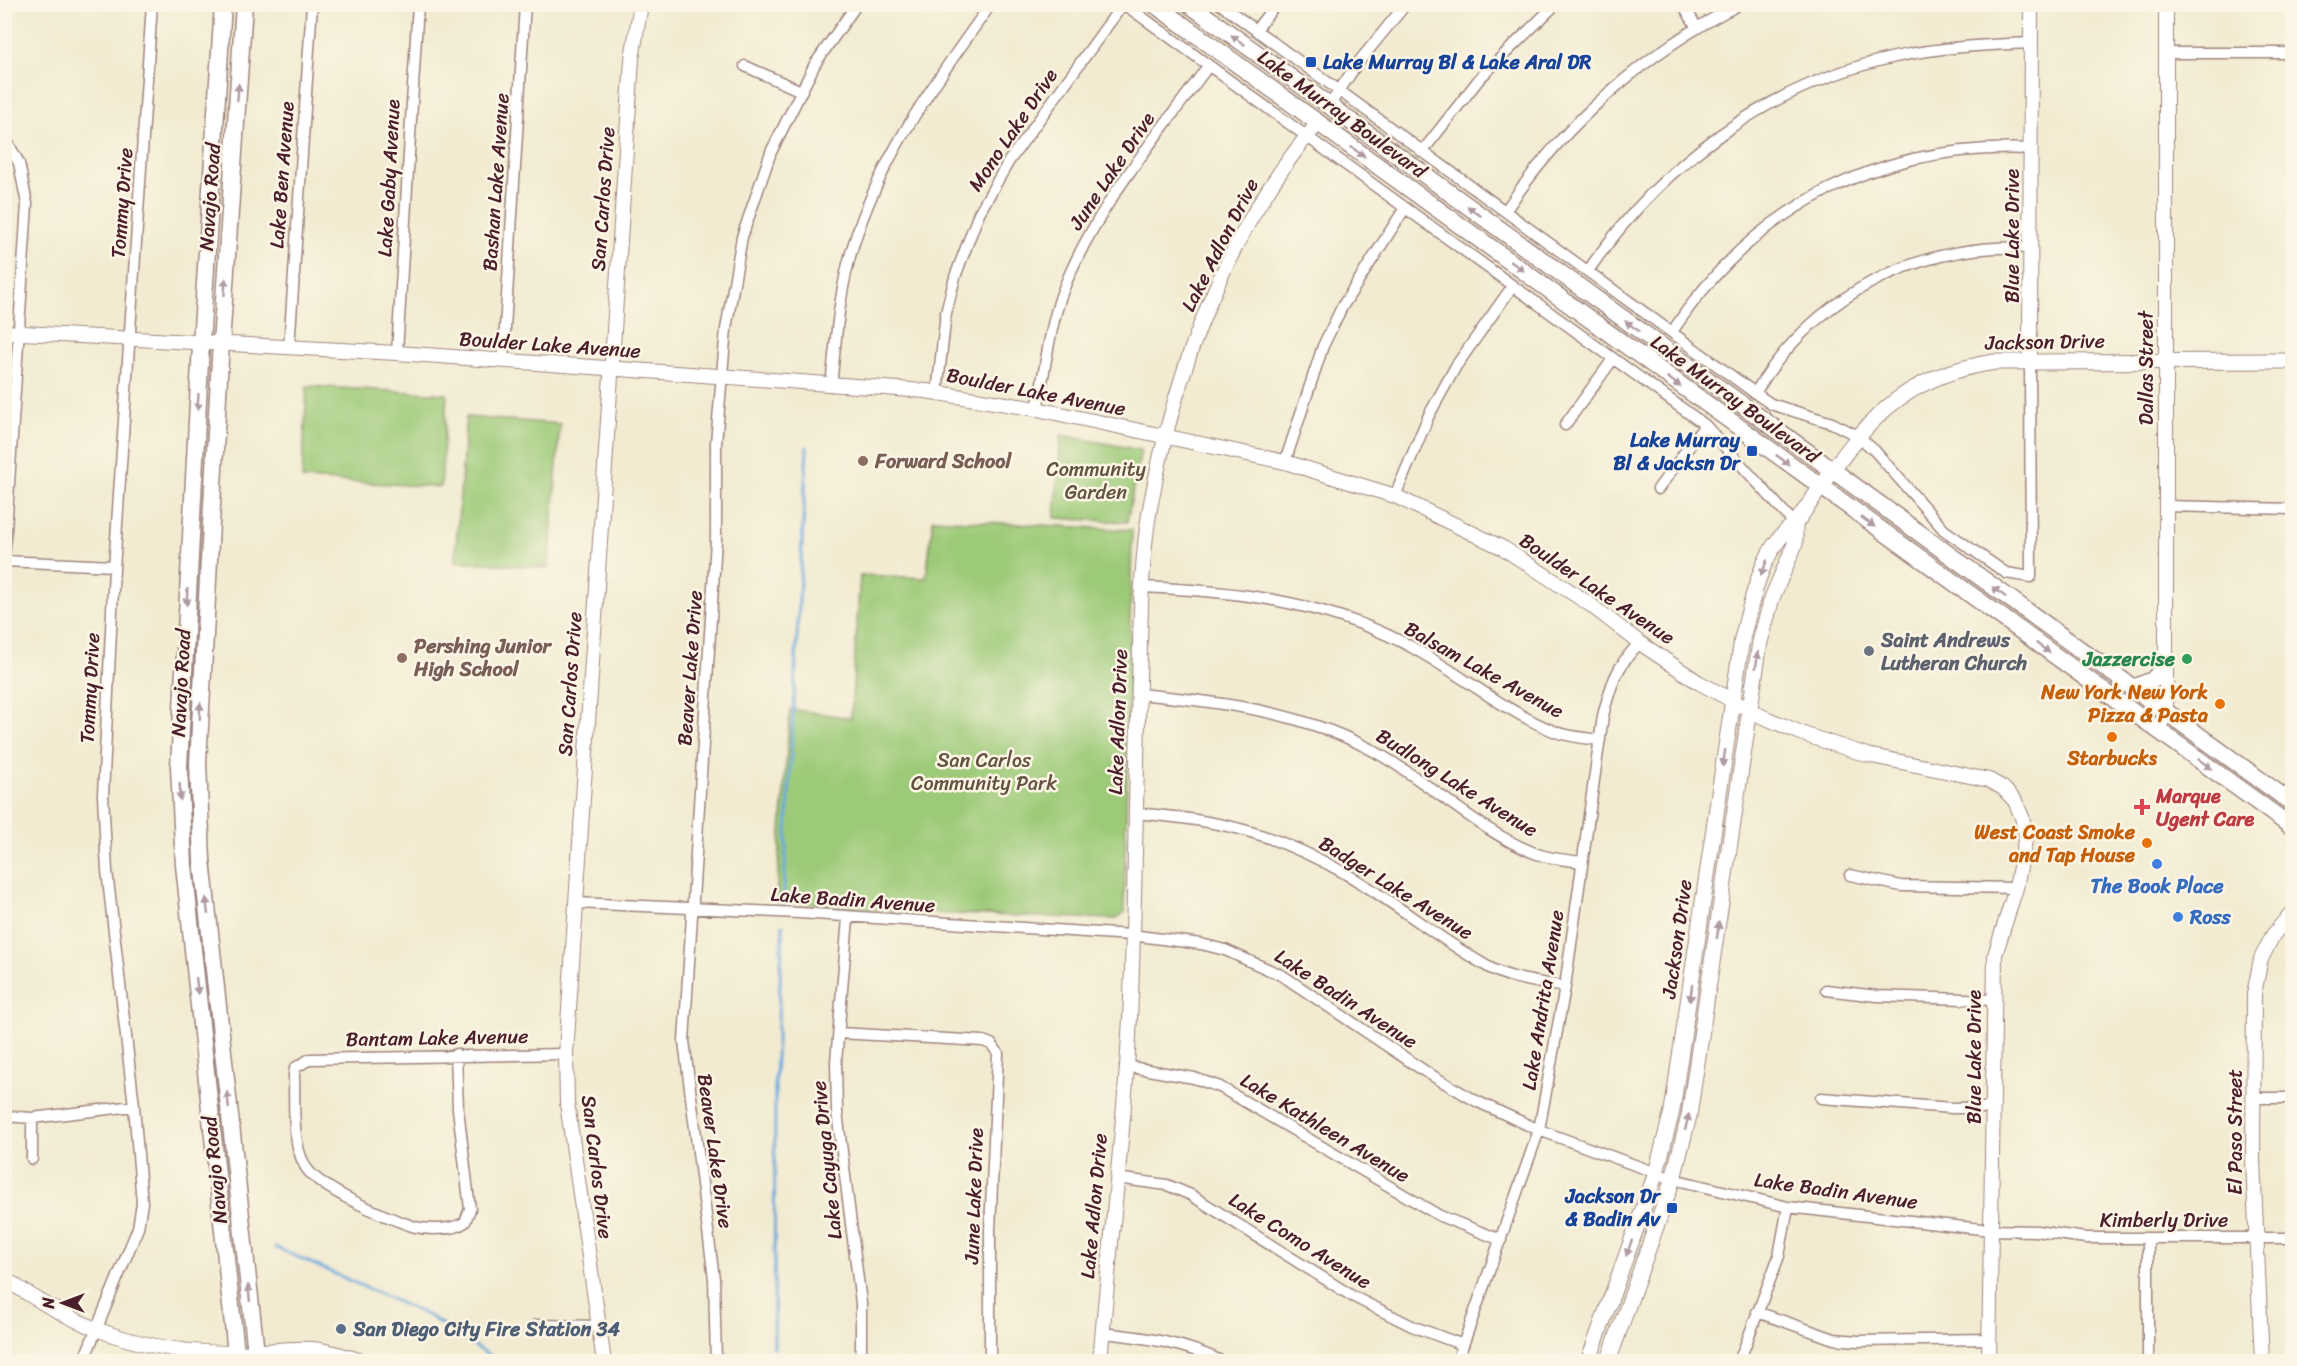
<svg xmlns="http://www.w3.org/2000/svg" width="2297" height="1366" font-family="Sriracha,sans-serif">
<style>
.green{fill:#9dca78;stroke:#747452;stroke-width:1.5}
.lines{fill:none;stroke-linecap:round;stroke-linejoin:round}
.stream{stroke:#6aa8dc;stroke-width:3}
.minor-casing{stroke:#9e857e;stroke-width:13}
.tertiary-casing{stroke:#9e857e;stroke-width:16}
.secondary-casing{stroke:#9e857e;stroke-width:17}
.primary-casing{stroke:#9e857e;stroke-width:19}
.minor{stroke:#fff;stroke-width:10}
.tertiary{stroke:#fff;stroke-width:14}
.secondary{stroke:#fff;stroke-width:15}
.primary{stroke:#fff;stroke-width:16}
.oneway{fill:#ae9aa0}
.transit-dot{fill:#1a4fb4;stroke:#fcf5e5;stroke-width:2}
.education-dot{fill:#8d6e63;stroke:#fcf5e5;stroke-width:2}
.worship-dot{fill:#6b7280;stroke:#fcf5e5;stroke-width:2}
.leisure-dot{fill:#2e9e5b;stroke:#fcf5e5;stroke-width:2}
.food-dot{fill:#e8710a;stroke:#fcf5e5;stroke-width:2}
.health-dot{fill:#e0444e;stroke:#fcf5e5;stroke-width:2}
.shop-dot{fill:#3f7fe0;stroke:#fcf5e5;stroke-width:2}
.service-dot{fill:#5c6f8a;stroke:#fcf5e5;stroke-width:2}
.labels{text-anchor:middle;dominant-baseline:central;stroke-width:5;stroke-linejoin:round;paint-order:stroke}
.transit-label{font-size:20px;font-weight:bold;fill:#164399;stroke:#fcf5e5;text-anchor:end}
.street-label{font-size:20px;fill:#4a1f2b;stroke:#fcf5e5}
.education-label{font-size:20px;font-weight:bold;fill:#785e54;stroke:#fcf5e5;text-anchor:start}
.park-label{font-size:20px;fill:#635242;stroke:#fcf5e5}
.worship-label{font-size:20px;font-weight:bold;fill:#5b616d;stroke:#fcf5e5;text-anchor:start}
.leisure-label{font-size:20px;font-weight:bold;fill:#27864d;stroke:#fcf5e5;text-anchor:end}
.food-label{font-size:20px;font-weight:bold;fill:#c56008;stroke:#fcf5e5;text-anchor:end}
.health-label{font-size:20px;font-weight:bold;fill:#be3a42;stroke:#fcf5e5;text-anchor:start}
.shop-label{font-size:20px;font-weight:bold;fill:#366cbe;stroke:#fcf5e5}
.service-label{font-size:20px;font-weight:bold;fill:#4e5e75;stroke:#fcf5e5;text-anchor:start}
</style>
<rect width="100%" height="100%" fill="#fcf5e5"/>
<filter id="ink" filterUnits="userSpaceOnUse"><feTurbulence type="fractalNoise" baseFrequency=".0167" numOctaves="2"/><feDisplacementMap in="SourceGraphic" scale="12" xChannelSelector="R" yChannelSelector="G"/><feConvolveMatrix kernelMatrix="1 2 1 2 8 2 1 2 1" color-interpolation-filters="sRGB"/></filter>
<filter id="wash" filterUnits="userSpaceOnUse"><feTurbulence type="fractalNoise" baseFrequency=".008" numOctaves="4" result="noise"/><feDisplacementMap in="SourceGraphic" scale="24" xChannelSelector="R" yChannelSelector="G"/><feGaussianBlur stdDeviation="1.35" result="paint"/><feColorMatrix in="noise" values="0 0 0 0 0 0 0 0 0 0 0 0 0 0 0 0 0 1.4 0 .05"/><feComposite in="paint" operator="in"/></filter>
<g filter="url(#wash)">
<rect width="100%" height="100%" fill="#f2ebd1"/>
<path class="green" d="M307,386l140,8 -6,93 -139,-8z
M466,417l94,7 -11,144 -94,-7z
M1061,435l80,15 -14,72 -72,-4z
M933,519l199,11 -8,383 -9,6 -193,-6 -146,-12 14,-192 61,9 9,-143 66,3z"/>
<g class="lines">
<path class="stream" d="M783,908l24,-461
M275,1247l154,69 70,46
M774,1348l1,-270 8,-153"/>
</g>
</g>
<g filter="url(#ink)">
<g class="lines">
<g class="minor-casing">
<path id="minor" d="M1124,4l581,421 90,99
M1220,4l535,389 16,11 61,19 26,13 17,15 69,79 62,43 25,4 -1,-216
M1683,4l14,24
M1256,30l20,-26
M2166,53h126
M745,66l56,25
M1329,106l28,-42 49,-60
M4,136l15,27 8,41 -23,357
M1422,152l58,-74 76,-74
M1506,210c59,-88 140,-158 234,-206
M1588,271c73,-107 179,-186 307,-214 45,-10 90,-12 136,-14
M1672,332c83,-127 209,-190 360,-183
M289,348l23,-344
M397,353l21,-349
M503,361l22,-357
M831,386c5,-47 8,-95 22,-140 28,-91 83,-165 138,-242
M937,393l9,-80 9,-36 24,-64 30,-52 114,-157
M1755,393c60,-98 162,-151 277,-145
M1037,409c8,-38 12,-79 25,-116 32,-85 94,-154 146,-227
M1565,425l48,-66
M1285,462l38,-116 19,-39 63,-99
M1658,489l47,-64
M1395,496l34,-81 27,-49 56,-79
M2166,506l126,3
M4,561l110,5
M1142,587c91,4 177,13 260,55 53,27 99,68 154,90 13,5 30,6 44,8
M1139,694c83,8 171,18 245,63 49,29 100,77 153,97 14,5 30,6 45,8
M1135,813c86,7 138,19 213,62 48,28 92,65 142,93 22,12 50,14 75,19
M1850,875l51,11 115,2
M576,903l223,10 332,22 70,9 24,6 58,26 143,96 50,29 63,29 134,49 115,28 202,23 46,1 50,7h206
M848,918l-12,144 1,50 24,191v59
M1826,990l51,6 116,4
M839,1033l144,8 8,3 7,9 -8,177v132
M456,1054l2,55 12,100 -5,13c-12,9 -39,8 -53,4 -26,-9 -94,-37 -107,-60 -14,-25 -10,-63 -11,-91l1,-7 15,-9 256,-5
M1125,1066l69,12 26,9 220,129 61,24
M1821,1098l131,10h41
M2254,1098h38
M4,1116l28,2 102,-12
M32,1159v-41
M1116,1178l51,7 24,10 161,101 60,30 51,19
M1757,1312l77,27 24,2 131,-2
M536,1325l63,1
M1102,1333c42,4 83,10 121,29
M83,1362l55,-134 4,-25 -8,-97 -27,-235 -4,-76 11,-226 38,-565
M716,1362l-2,-83 -30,-238 32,-501v-97l10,-114 16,-92 29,-85 44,-88 42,-60
M1457,1362l82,-232 26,-143 38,-271c7,-29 14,-52 37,-73
M1739,1362l40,-106 9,-49
M2148,1362v-124"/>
</g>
<g class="tertiary-casing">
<path id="tertiary" d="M4,332l393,21 529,38 111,18 248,53 110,34 108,52 85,55 52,40 58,39 63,34 45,19 61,20 122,25 14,8 12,13 7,16 4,18 -10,53 -21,67 -6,407
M2030,361l1,-357
M2158,730l8,-18v-708
M4,1278c75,52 139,75 230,75 26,0 52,-6 78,-4 17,1 36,8 53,13
M604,1362l-37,-259 -1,-49 66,-995 9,-55
M1100,1362c10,-122 26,-244 31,-366 4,-105 5,-210 8,-315 2,-58 1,-116 11,-173 25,-138 76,-278 168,-385
M2262,1362l-9,-202 1,-166 7,-35 12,-24 19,-23"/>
</g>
<g class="secondary-casing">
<path id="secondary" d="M1588,1362l68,-189 16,-62 70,-472c10,-38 19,-92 53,-115 60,-83 89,-146 200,-162l297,-1
M1608,1362l65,-183 16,-63 71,-474 12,-44 23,-54v-20"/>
</g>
<g class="primary-casing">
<path id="primary" d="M223,4l-22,340 -22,423 5,98 53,497
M244,4l-24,355 -22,404 4,97 55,502
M1154,4l1138,823
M1189,4l1103,799
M2133,688l20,-8 13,-16"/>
</g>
<use href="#minor" class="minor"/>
<use href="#tertiary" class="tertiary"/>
<use href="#secondary" class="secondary"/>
<use href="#primary" class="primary"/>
</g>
<defs><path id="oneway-solid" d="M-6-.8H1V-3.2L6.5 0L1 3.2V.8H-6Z" transform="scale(1.5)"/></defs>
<g class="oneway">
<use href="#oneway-solid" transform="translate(1238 40) rotate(-144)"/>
<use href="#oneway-solid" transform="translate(238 92) rotate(-86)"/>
<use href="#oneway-solid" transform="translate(1358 152) rotate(36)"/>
<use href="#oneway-solid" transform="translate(1474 211) rotate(-144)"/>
<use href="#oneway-solid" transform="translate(1517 266) rotate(36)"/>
<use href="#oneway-solid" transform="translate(225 287) rotate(-86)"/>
<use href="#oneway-solid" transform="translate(1632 326) rotate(-144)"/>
<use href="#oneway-solid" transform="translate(1674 382) rotate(36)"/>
<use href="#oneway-solid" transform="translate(198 402) rotate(93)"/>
<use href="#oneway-solid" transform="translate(1783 460) rotate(36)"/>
<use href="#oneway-solid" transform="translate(1868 522) rotate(36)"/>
<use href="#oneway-solid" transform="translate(1764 568) rotate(111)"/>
<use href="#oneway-solid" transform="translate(1999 592) rotate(-143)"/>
<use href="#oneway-solid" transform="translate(187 597) rotate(93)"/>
<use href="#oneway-solid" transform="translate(2043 648) rotate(35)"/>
<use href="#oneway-solid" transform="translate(1757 660) rotate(-81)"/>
<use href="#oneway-solid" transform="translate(200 711) rotate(-88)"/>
<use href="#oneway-solid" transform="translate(1724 758) rotate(98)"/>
<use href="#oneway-solid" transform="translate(2205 764) rotate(36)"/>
<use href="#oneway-solid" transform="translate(180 792) rotate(88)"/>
<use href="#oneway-solid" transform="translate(207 906) rotate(-96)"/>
<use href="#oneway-solid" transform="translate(1718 930) rotate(-82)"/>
<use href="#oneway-solid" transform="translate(197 986) rotate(84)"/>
<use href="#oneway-solid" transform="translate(1691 993) rotate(98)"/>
<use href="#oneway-solid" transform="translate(228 1100) rotate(-96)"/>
<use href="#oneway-solid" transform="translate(1687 1122) rotate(-77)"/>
<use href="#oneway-solid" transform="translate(1629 1248) rotate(110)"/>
<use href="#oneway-solid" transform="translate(249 1293) rotate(-96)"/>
</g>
</g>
<g class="transit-dot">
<rect x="1305" y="56" width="12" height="12" rx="3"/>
<rect x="1746" y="445" width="12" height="12" rx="3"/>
<rect x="1666" y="1202" width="12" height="12" rx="3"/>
</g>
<g class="education-dot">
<circle cx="863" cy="461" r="6"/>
<circle cx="402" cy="658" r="6"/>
</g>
<circle class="worship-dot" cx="1869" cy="651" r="6"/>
<circle class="leisure-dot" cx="2187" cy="659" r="6"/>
<g class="food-dot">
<circle cx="2220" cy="704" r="6"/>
<circle cx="2112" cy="737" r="6"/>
<circle cx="2147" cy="843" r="6"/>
</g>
<path class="health-dot" d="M2139 798h6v6h6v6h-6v6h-6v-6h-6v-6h6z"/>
<g class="shop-dot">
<circle cx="2157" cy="864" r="6"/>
<circle cx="2178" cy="917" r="6"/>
</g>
<circle class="service-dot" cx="341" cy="1329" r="6"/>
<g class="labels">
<g class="transit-label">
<text x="1323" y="62" text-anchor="start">Lake Murray Bl &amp; Lake Aral DR</text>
<text x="1740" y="440">Lake Murray<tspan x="1740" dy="23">Bl &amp; Jacksn Dr</tspan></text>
<text x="1660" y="1196">Jackson Dr<tspan x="1660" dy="23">&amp; Badin Av</tspan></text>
</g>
<g class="street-label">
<text transform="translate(1342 114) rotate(36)">Lake Murray Boulevard</text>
<text transform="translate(1013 130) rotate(-56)">Mono Lake Drive</text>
<text transform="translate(1112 171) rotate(-56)">June Lake Drive</text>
<text transform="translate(282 175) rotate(-86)">Lake Ben Avenue</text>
<text transform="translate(389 178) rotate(-87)">Lake Gaby Avenue</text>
<text transform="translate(496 182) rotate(-86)">Bashan Lake Avenue</text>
<text transform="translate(210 197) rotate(-86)">Navajo Road</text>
<text transform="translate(603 199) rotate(-86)">San Carlos Drive</text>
<text transform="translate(122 203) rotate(-86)">Tommy Drive</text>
<text transform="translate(2012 236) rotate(-90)">Blue Lake Drive</text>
<text transform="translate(1220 245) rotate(-63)">Lake Adlon Drive</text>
<text transform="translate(2045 342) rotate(-1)">Jackson Drive</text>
<text transform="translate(550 345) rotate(4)">Boulder Lake Avenue</text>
<text transform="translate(2146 368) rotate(-90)">Dallas Street</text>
<text transform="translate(1036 392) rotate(11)">Boulder Lake Avenue</text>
<text transform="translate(1735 399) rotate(36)">Lake Murray Boulevard</text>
<text transform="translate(1597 589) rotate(34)">Boulder Lake Avenue</text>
<text transform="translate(690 668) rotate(-86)">Beaver Lake Drive</text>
<text transform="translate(1484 670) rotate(29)">Balsam Lake Avenue</text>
<text transform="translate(181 683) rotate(-87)">Navajo Road</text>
<text transform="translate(570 684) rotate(-86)">San Carlos Drive</text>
<text transform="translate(90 688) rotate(-87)">Tommy Drive</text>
<text transform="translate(1118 722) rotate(-88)">Lake Adlon Drive</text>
<text transform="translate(1457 783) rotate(32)">Budlong Lake Avenue</text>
<text transform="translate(1396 888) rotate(32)">Badger Lake Avenue</text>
<text transform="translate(853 900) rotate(4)">Lake Badin Avenue</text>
<text transform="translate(1677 939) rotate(-82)">Jackson Drive</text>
<text transform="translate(1346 999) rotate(33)">Lake Badin Avenue</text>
<text transform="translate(1543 1000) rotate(-81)">Lake Andrita Avenue</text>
<text transform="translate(437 1038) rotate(-1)">Bantam Lake Avenue</text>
<text transform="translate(1974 1057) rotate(-90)">Blue Lake Drive</text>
<text transform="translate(1325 1128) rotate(31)">Lake Kathleen Avenue</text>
<text transform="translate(2235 1132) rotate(-90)">El Paso Street</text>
<text transform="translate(715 1151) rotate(82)">Beaver Lake Drive</text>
<text transform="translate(827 1160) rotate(-96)">Lake Cayuga Drive</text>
<text transform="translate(597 1167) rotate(83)">San Carlos Drive</text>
<text transform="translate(215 1170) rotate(-96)">Navajo Road</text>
<text transform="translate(1836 1191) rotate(8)">Lake Badin Avenue</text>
<text transform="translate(974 1196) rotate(-88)">June Lake Drive</text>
<text transform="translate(1094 1206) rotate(-85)">Lake Adlon Drive</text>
<text x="2164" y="1220">Kimberly Drive</text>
<text transform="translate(1300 1241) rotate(32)">Lake Como Avenue</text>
</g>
<g class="education-label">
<text x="875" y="461">Forward School</text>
<text x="414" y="646">Pershing Junior<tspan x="414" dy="23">High School</tspan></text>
</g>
<g class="park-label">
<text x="1096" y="469">Community<tspan x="1096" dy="23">Garden</tspan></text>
<text x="984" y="760">San Carlos<tspan x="984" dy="23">Community Park</tspan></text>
</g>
<g class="worship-label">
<text x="1881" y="640">Saint Andrews<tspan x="1881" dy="23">Lutheran Church</tspan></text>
</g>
<g class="leisure-label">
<text x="2175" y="659">Jazzercise</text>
</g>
<g class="food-label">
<text x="2208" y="692">New York New York<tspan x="2208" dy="23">Pizza &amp; Pasta</tspan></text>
<text x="2112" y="758" text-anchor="middle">Starbucks</text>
<text x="2135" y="832">West Coast Smoke<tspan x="2135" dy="23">and Tap House</tspan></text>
</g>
<g class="health-label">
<text x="2156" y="796">Marque<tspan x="2156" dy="23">Ugent Care</tspan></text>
</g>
<g class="shop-label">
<text x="2157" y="886">The Book Place</text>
<text x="2190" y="917" text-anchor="start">Ross</text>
</g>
<g class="service-label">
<text x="353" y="1329">San Diego City Fire Station 34</text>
</g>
</g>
<rect width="2297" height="1366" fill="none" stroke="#fcf5e5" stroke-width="24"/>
<g transform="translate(63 1303) rotate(270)" stroke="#fcf5e5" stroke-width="4.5" paint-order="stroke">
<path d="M0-4.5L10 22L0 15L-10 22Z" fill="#4a1f2b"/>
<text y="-9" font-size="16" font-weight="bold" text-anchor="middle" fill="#4a1f2b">N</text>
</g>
</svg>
